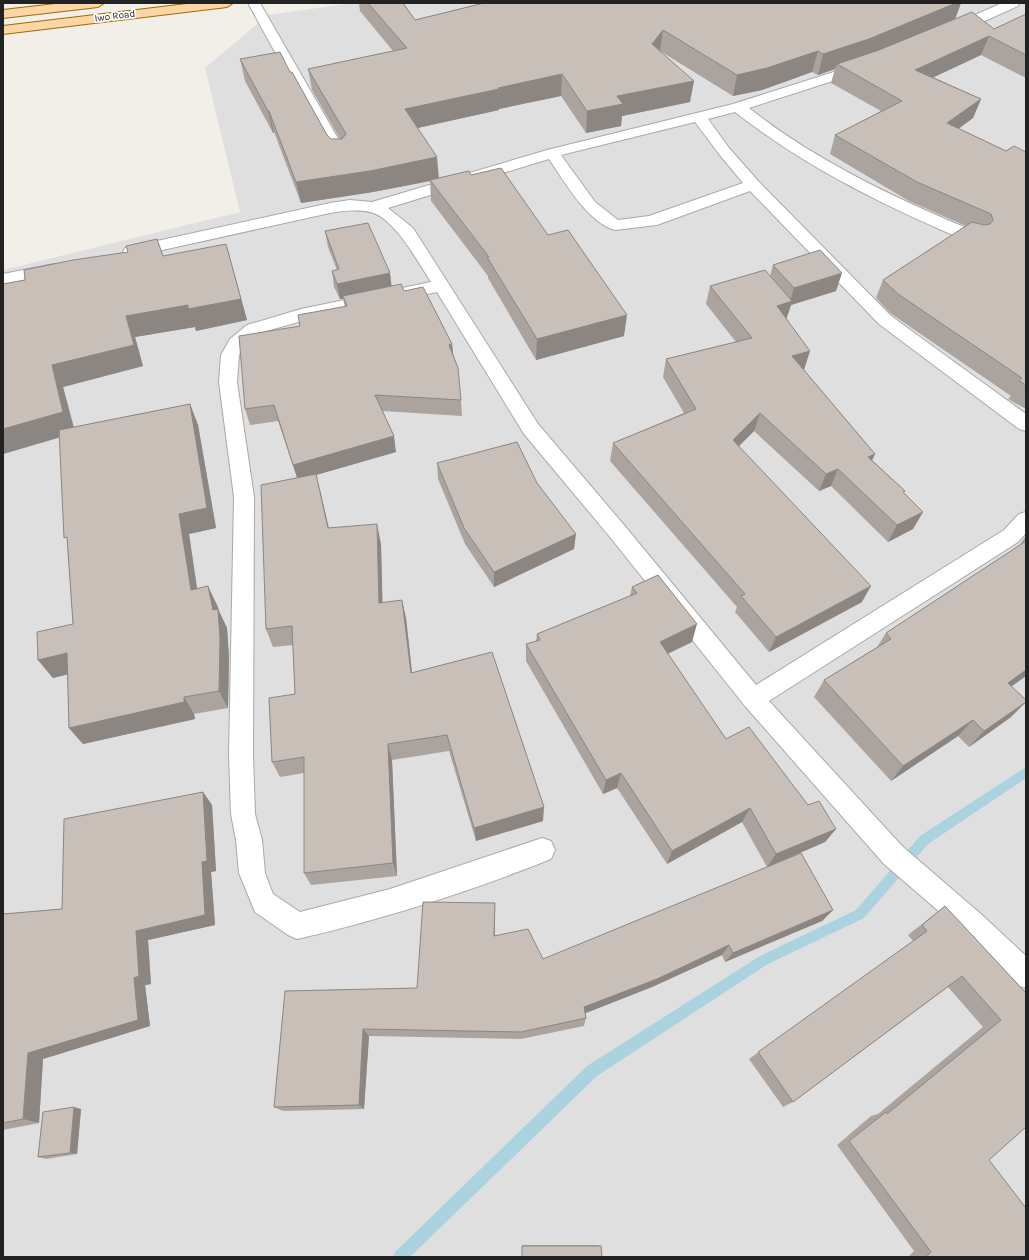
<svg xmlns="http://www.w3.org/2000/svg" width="1029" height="1260" font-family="Karla,sans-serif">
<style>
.residential{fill:#e0dfdf}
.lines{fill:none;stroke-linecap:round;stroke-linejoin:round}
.stream{fill:#aad3df;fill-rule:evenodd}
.minor-casing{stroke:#a9a9a9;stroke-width:2}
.primary-casing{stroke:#a06b00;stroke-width:2}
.minor{fill:#fff;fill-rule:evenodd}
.primary{fill:#fcd6a4;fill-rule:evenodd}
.wall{fill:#aba49e}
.shaded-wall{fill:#8b8681}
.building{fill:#c7bfb8;stroke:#8b8681}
.labels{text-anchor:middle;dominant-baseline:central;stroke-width:3.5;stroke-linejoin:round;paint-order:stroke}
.far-street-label{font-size:10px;fill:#222;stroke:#fff}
</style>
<rect width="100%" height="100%" fill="#f2efe9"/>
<path class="residential" d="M353,3h673v1254h-1023v-987l237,-58 -35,-144 63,-53z"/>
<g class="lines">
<path class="stream" d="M1026,767v11l-98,66 -64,74 -96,46 -171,112 -187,181h-17l2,-5 192,-186 173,-110 96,-46 64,-74z"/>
<g class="minor-casing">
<path id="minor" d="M248,3h12l88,153 -3,3h-10l-3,-3z
M1002,3h17l-1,3 -60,27h-10l-2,-3 2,-3z
M862,63l5,1 2,3 -2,3 -118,38c70,55 150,92 232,126l2,4 -2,4 -6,1 -6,-1c-84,-36 -161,-73 -234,-130l-27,7 21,29 30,34 132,134 135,98v17l-7,-2 -140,-105 -129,-133 -93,34 -42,5c-27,-7 -51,-49 -66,-71l-161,49 25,20 125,196 86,101 132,160 248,-155 15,-16 7,-2v21l-8,9 -249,159 133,145 80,69 44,41v32l-10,-3 -52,-52 -80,-69 -139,-158 -135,-169 -86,-103 -87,-142 -135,29 -43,12 -16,14 -4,8 -2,27 17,115 -1,258 2,59 7,26 3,33 8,21 27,18 90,-23 152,-51 9,3 4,9 -4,9c-82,33 -168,60 -254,80l-9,-4 -33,-23 -16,-39 -3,-33 -5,-26 -2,-59 5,-258 -15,-115 2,-27 9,-16 17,-14 54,-16 130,-27c-13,-20 -37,-65 -61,-70 -14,-3 -27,-1 -40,1l-199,44 -6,-1 -2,-4 2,-4 205,-45 20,-3 22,2 175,-52 186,-46zM695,122l24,32 24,29 -94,33 -31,4 -23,-18 -34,-47z
M54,264l6,1 2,4 -2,4 -57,13v-12z"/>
</g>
<g class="primary-casing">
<path id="primary" d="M64,3h40l-6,4 -95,11v-8z
M195,3h38l-6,4 -224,27v-8z"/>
</g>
<use href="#minor" class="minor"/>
<use href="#primary" class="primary"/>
</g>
<path class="wall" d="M359,3h44l12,17 69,-17h477l-6,16 39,10 32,-15v64l-45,-23 -48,22 48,22 -8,19 -15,11 48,22 20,1v257l-13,-7 -5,-3 3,-3 -121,-83 -14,-15 7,-18 83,-54 -57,-25 -79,-47 5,-19 46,-24 -50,-28 4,-14 -17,6 -6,-3 -50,18 -29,6 -73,-45 30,51 -68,14 -1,10 -35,7 -25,-37 -62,13v1l-81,18 21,50 32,-3 77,60 76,101 -88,24 -48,-82v-2l-57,-75 -1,-20 -57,11 -72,11 -27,-71 -1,1 -28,-52 -5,-22 50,13 37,63 4,4h9l-28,-49 -4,-21 85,-18 -33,-40z
M325,231l67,55 12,5 48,53 1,12 8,44 1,16 -79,-5 13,41 -80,23 13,53 52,16 1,58 24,16 6,55 131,148 -67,20 -27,-90 -57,9 5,116 -86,9 -7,-12v-100l-24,4 -8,-15 23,-68 -2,-49 -20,2 -7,-18 31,-152 -19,-56 -28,4 -5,-16 55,-83 45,-19 -2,-8h-3l-6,-12 -2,-16 5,-1 -9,-23z
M157,239l6,17 69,10 15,54 -51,11 -1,-4 -60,10 8,29 -80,21 11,40 116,-23 8,21 18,103 -27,6 8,54 20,17 1,4 9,19 2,29 -1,51 -34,6 1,5 -112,25 -14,-16 -1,-54 -15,4 -15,-18 35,-36 -13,-187 -57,17v-170l22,-4 103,-28z
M773,265l63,26 -45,14 -5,14 18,51 71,84 -3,6 33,31 -1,2 19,19 -10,17 -25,13 -57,-56 -12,5 -65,-60 -15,15 123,156 -93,50 -34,-40 2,-5 -127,-146 3,-18 71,-30 -21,-36 3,-18 70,-17 -30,-38 4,-18 60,-10z
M437,463l100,20 37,66 -80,38 -29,-43 -27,-65z
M1026,536v140l-15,10v31l-42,30 -11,-11 -67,45 -77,-84 10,-17 53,-33 9,-14 135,-89h-1z
M632,587l60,55 -24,12 58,85 82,66 28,24 -11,13 -58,25 -25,-45 -75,42 -50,-76 -14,6 -77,-133v-17l10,-3 1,-7 93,-38z
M203,792l9,13 4,66 -5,1 4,53 -67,15 3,44 -6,1 5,41 -107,33 -4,64 -36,7v-216l59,-5z
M495,903v32l48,24 290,-49 -11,11 -97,41 -3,-7 -70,32 -67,26 1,5 -2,8 -63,13 -152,-3 -5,73 -81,2 -9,-4 11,-116 132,-3z
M945,906l81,87 -37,167 37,97h-118l6,-6 -77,-106 34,-29 7,-2 105,-87 -35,-40 -155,115 -10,5 -34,-48 164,-118 -5,-6z
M81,1109l-4,45 -31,5 -8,-2z
M522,1245h75l4,1 1,11h-80z"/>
<path class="shaded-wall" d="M956,3h5l-7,19 -92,39 -25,3 -2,5 -17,6 5,-21z
M663,30l-3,21 -11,15 3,-22z
M989,36l-8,19 -72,34 6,-19z
M818,51l-6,21 -50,18 -29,6 4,-21z
M562,74l-1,22 -62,13v1l-91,20 -3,-21 93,-21z
M694,81l-4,21 -68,14 -1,10 -35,7 1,-22 30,-15z
M981,99l-8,19 -34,25 8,-20z
M268,111h1l5,21 -1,1z
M437,157l2,22 -9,1v1l-57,11 -72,11 -5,-21z
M226,244l21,76 -51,11 -1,-4 -60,10 8,29 -80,21 12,46 -72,21v-25l49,-64 74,-49z
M390,273l2,16 -49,7v3h-3l-3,-15z
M842,273l-6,18 -45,14 -5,15 -9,-14 13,-4 4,-14z
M627,315l-3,21 -88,24 1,-21z
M452,344l2,17 -5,-16z
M810,351l-6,19 -18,4 6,-18z
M190,404l8,21 18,103 -27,6 11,75 -9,-19 -12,-76z
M760,413l-6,18 -26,26 5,-17z
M394,436l2,16 -80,23 5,19 12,54 -35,-67 -5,-16z
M875,454l-8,17 1,-14z
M838,469l-7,17 -12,5 7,-17z
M923,512l-10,17 -25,13 9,-17z
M377,524l4,20 2,77 -4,-18z
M576,534l-2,15 -80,38v-15z
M208,586l9,19 2,5 -1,-1 9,19 2,29 -1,51 -9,-17 -6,-81z
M871,586l-9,16 -93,50 7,-15z
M402,600l4,18 8,72 -3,-17z
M697,624l-5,18 -36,17 4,-17z
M67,653l14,18 -28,7 -15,-18z
M1026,670v6l-33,24 15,-17z
M184,697l10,17 1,5 -112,25 -14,-16z
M1026,702l-15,15 -42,30 15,-16z
M973,720l-15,16 -67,45 12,-15z
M388,744l4,16 5,116 -4,-13z
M621,773l-4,15 -14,6 3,-14z
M203,792l9,13 4,66 -5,1 4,53 -67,15 3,44 -6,1 5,41 -107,33 -4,64 -16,-4 5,-66 106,-75 2,-47 66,-69z
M544,807l-1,14 -67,20 -2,-13z
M750,808l-8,14 -75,42 5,-13z
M836,829l-11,13 -58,25 9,-13z
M495,903v43l-1,-10z
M833,910l-11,11 -97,41 8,-9z
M729,945l-7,10 -70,32 -71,28 3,-8z
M363,1029l6,7 -5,73 -5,-4z
M74,1107l7,2 -4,45 -7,-1z"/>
<path class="building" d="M368,3h35l12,17 69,-17h472l-87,36 -46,15 -5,-3 -51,17 -30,7 -74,-45 -11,14 42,37 -77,15 6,8 -36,7 -25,-37 -64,14 1,1 -94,20 32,48 -67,14 -74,11 -27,-71h-1l-28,-52 40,-7 10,20h2l35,63 4,4h11l4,-5 -38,-65 99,-21z
M972,12l22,17 32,-15v41l-37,-19 -74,34 66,29 -34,24 59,28 8,-5 12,6v233l-7,-4 3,-3 -124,-84 -15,-14 89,-58 12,3 6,-1 3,-4 -2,-6 -74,-32 -82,-47 67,-34 -65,-37 42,-14z
M501,168l47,67 20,-5 59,85 -90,24 -50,-82h2l-59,-77 39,-9 2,4z
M368,223l22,50 -53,11 -5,-13 7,-2 -14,-38z
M157,239l6,17 63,-12 15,55 -53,10v-4l-62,11 8,29 -82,20 11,47 -60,17v-145l22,-4 -1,-10 49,-10 55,-8 -2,-6z
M820,250l22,23 -48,15 -21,-23z
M765,270l27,31 -15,5 33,45 -18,5 83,98 -7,3 37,34 -2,1 20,20 -26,13 -59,-56 -12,5 -66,-61 -27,27 138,146 -95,51 -35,-41 4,-2 -132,-151 83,-34 -30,-50 86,-21 -42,-52z
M401,284l3,7 19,-4 29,57 -3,1 9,23 3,32 -86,-5 19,41 -101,29 -19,-60 -29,4 -6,-73 61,-10 -2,-11 49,-9 -4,-10z
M190,404l17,104 -28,6 12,76 17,-4 5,24 5,-1 2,30 -1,52 -35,6v5l-115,26 -2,-75 -29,7 -1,-28 36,-8 -6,-87 -3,1 -5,-108z
M517,442l20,41 39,51 -82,38 -30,-44 -27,-65z
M316,474l12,54 49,-4 2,79 23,-3 9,73 81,-21 52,155 -70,21 -27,-93 -59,9 5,119 -89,10v-116l-32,5 -3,-64 26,-4 -3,-68 -26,3 -5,-144z
M1026,541v129l-18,13 18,17v2l-42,29 -11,-11 -70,46 -79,-86 67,-41 -5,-6z
M658,575l39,49 -37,18 66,97 23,-12 59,78 11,-4 17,28 -60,25 -26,-46 -78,43 -51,-78 -15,7 -80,-136 14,-4 -3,-6 100,-41 -5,-6z
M203,792l4,69 -5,1 3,53 -69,16 3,45 -5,2 4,42 -110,33 -5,66 -20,4v-209l59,-5 2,-90z
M801,853l32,57 -100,43 -4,-8 -72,34 -73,28 2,11 -65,14 -158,-3 -4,76 -85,2 11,-116 132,-3 6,-86 72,1 -1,33 34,-7 15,30z
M945,906l81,87v134l-37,33 37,48v49h-100l5,-5 -82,-111 37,-29 1,2 114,-94 -39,-44 -169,126 -35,-50 169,-121 -5,-6z
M74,1107l-4,46 -32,4 5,-45z
M522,1246h79l1,11h-80z"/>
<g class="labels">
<g class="far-street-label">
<text transform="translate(115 16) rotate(-7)">Iwo Road</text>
</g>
</g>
<rect width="1029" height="1260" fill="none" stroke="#222222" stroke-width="8"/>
</svg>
